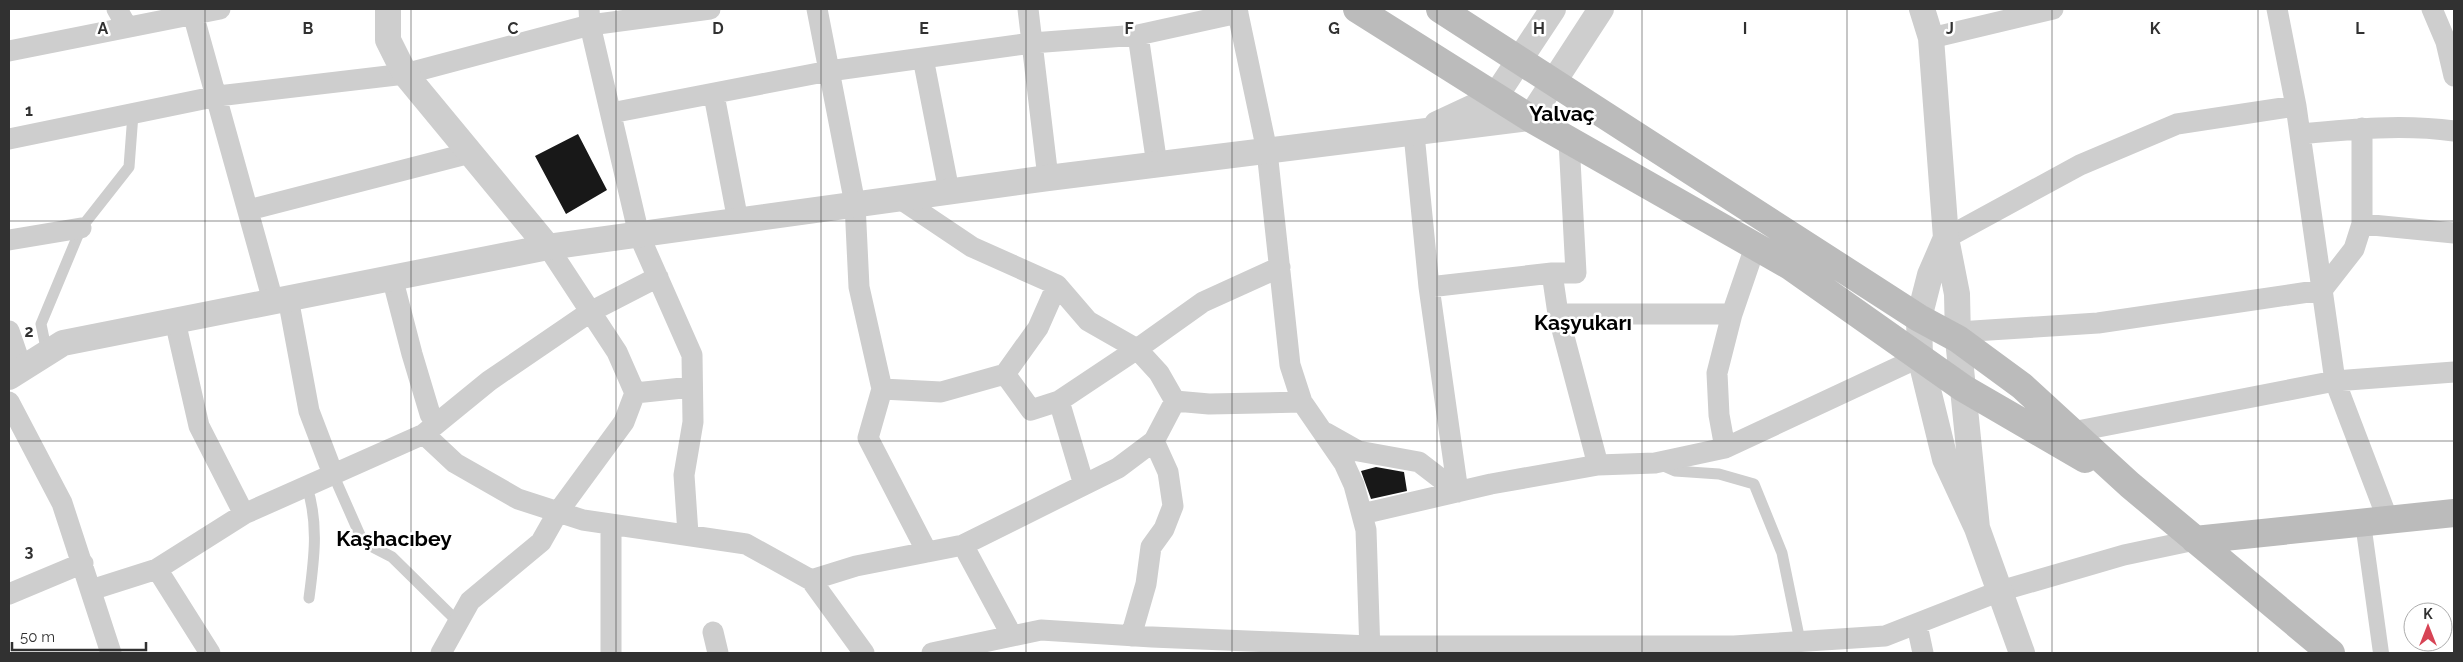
<svg xmlns="http://www.w3.org/2000/svg" width="2463" height="662" font-family="Raleway,sans-serif">
<style>
.building{fill:#181818}
.lines{fill:none;stroke-linecap:round;stroke-linejoin:round}
.service{stroke:#cecece;stroke-width:11}
.pedestrian{stroke:#cecece;stroke-width:16}
.minor{stroke:#cecece;stroke-width:21}
.tertiary{stroke:#cecece;stroke-width:26}
.secondary{stroke:#bbb;stroke-width:28}
.grid{fill:none;stroke:#313131;stroke-width:1;stroke-opacity:0.55}
.labels{text-anchor:middle;dominant-baseline:central;stroke-width:5;stroke-linejoin:round;paint-order:stroke}
.district-label{font-size:21px;font-weight:bold;fill:#000;stroke:#fff}
.grid-label{font-size:16px;text-anchor:middle;font-weight:bold;fill:#313131;stroke:#fff;stroke-width:5;stroke-linejoin:round;paint-order:stroke}
</style>
<rect width="100%" height="100%" fill="#fff"/>
<path class="building" d="M578,134l29,56 -41,24 -31,-58z
M1376,467l28,5 3,19 -36,8 -10,-28z"/>
<g class="lines">
<path class="service" d="M47,353l-6,-29 40,-96 48,-61 4,-53
M1659,464l16,7 44,3 35,10 28,69 18,88
M333,474l30,68 29,15 66,65
M307,487c12,37 7,73 2,111"/>
<path class="pedestrian" d="M2363,523l18,130"/>
<path class="minor" d="M117,9l10,18
M589,9l1,16 49,210 53,120 1,67 -9,53 4,59
M817,9l38,195 4,83 23,102 -14,49 59,114
M1028,9l20,169
M1237,9l30,142 23,214 12,37 42,61 10,22 12,45 4,123
M2277,9l19,97 39,275 53,139
M2432,9l14,33 8,34
M193,14l80,287
M1138,35l19,130
M1931,38l122,-29
M9,51l211,-42
M923,58l26,133
M714,95l24,126
M611,113l218,-42 203,-28 106,-8 100,-22
M1414,134l15,153 29,205
M2300,134c52,-5 102,-10 154,-3
M9,139l209,-43 187,-22 185,-49 120,-16
M899,198l73,49 85,38 31,36 49,28 22,24 16,28 34,3 93,-2
M249,210l221,-57
M2362,224l92,9
M1946,238l134,-73 97,-41 119,-18
M9,240l72,-12
M1552,273h24l-7,-132
M392,277l20,77 18,60 6,10
M1429,287l123,-14 6,41 40,151
M288,298l21,113 24,63
M1558,314h174
M175,321l24,105 45,88
M9,331l13,38
M1958,332l140,-9 224,-33 32,-41 8,-25v-96
M1005,374l26,36 28,-9 78,-52 66,-47 77,-35
M882,389l59,3 64,-18 33,-46 19,-43
M635,393l57,-6
M1059,401l25,84
M9,402l53,101 49,150
M1326,433l32,18 61,11 39,30
M424,434l31,29 63,36 65,21 163,24 65,36 53,73
M2062,434l273,-53 119,-9
M1725,448l-6,-33 -2,-42 15,-59 23,-67
M1362,514l129,-30 107,-19 57,-2 70,-15 195,-91
M963,545l48,89
M157,569l53,84
M811,580l45,-14 107,-21 155,-77 36,-27 21,-40
M91,590l66,-21 87,-55 180,-80 65,-53 101,-69 68,-35
M9,594l74,-31
M1917,625l6,28
M713,632l5,21
M1131,636l15,-52 5,-37 13,-18 9,-23 -5,-34 -14,-31
M441,653l29,-52 71,-59 17,-30 66,-90 11,-29 -18,-41 -69,-105
M611,653v-129
M932,653l109,-23 111,7 218,9h364l151,-10 115,-45 124,-36 71,-15"/>
<path class="tertiary" d="M388,9v31l17,34 143,173
M1922,9l9,29 15,200
M1437,124l58,-27 58,-88
M9,377l54,-34 485,-96 500,-69 482,-60 71,-109
M1977,528l-19,-189 -1,-45 -11,-56 -16,37 -11,43 1,39 25,102 32,69 45,125"/>
<path class="secondary" d="M1357,9l173,109 260,148 173,122 122,71
M1440,9l479,309 39,21 64,47 108,99 201,168
M2195,540l259,-27"/>
</g>
<path class="grid" d="M205,9v644M411,9v644M616,9v644M821,9v644M1026,9v644M1232,9v644M1437,9v644M1642,9v644M1847,9v644M2052,9v644M2258,9v644M9,221h2445M9,441h2445"/>
<g class="labels">
<g class="district-label">
<text x="1562" y="113">Yalvaç</text>
<text x="1583" y="322">Kaşyukarı</text>
<text x="394" y="538">Kaşhacıbey</text>
</g>
</g>
<g class="grid-label">
<text x="103" y="34">A</text>
<text x="308" y="34">B</text>
<text x="513" y="34">C</text>
<text x="718" y="34">D</text>
<text x="924" y="34">E</text>
<text x="1129" y="34">F</text>
<text x="1334" y="34">G</text>
<text x="1539" y="34">H</text>
<text x="1745" y="34">I</text>
<text x="1950" y="34">J</text>
<text x="2155" y="34">K</text>
<text x="2360" y="34">L</text>
<text x="29" y="116">1</text>
<text x="29" y="337">2</text>
<text x="29" y="557">3</text>
</g>
<rect width="2463" height="662" fill="none" stroke="#313131" stroke-width="20"/>
<g transform="translate(2428 627)"><circle r="24" fill="#ffffff" stroke="#adadad"/>
<path d="M0-4L9 19L0 12L-9 19Z" fill="#d74455"/>
<text y="-8" font-size="14" font-weight="bold" text-anchor="middle" fill="#313131">K</text>
</g>
<path d="M12 642v8h134v-8" fill="none" stroke="#313131" stroke-width="2.5"/>
<text x="20" y="642" font-size="15" fill="#313131" stroke="#ffffff" stroke-width="4" paint-order="stroke">50 m</text>
</svg>
